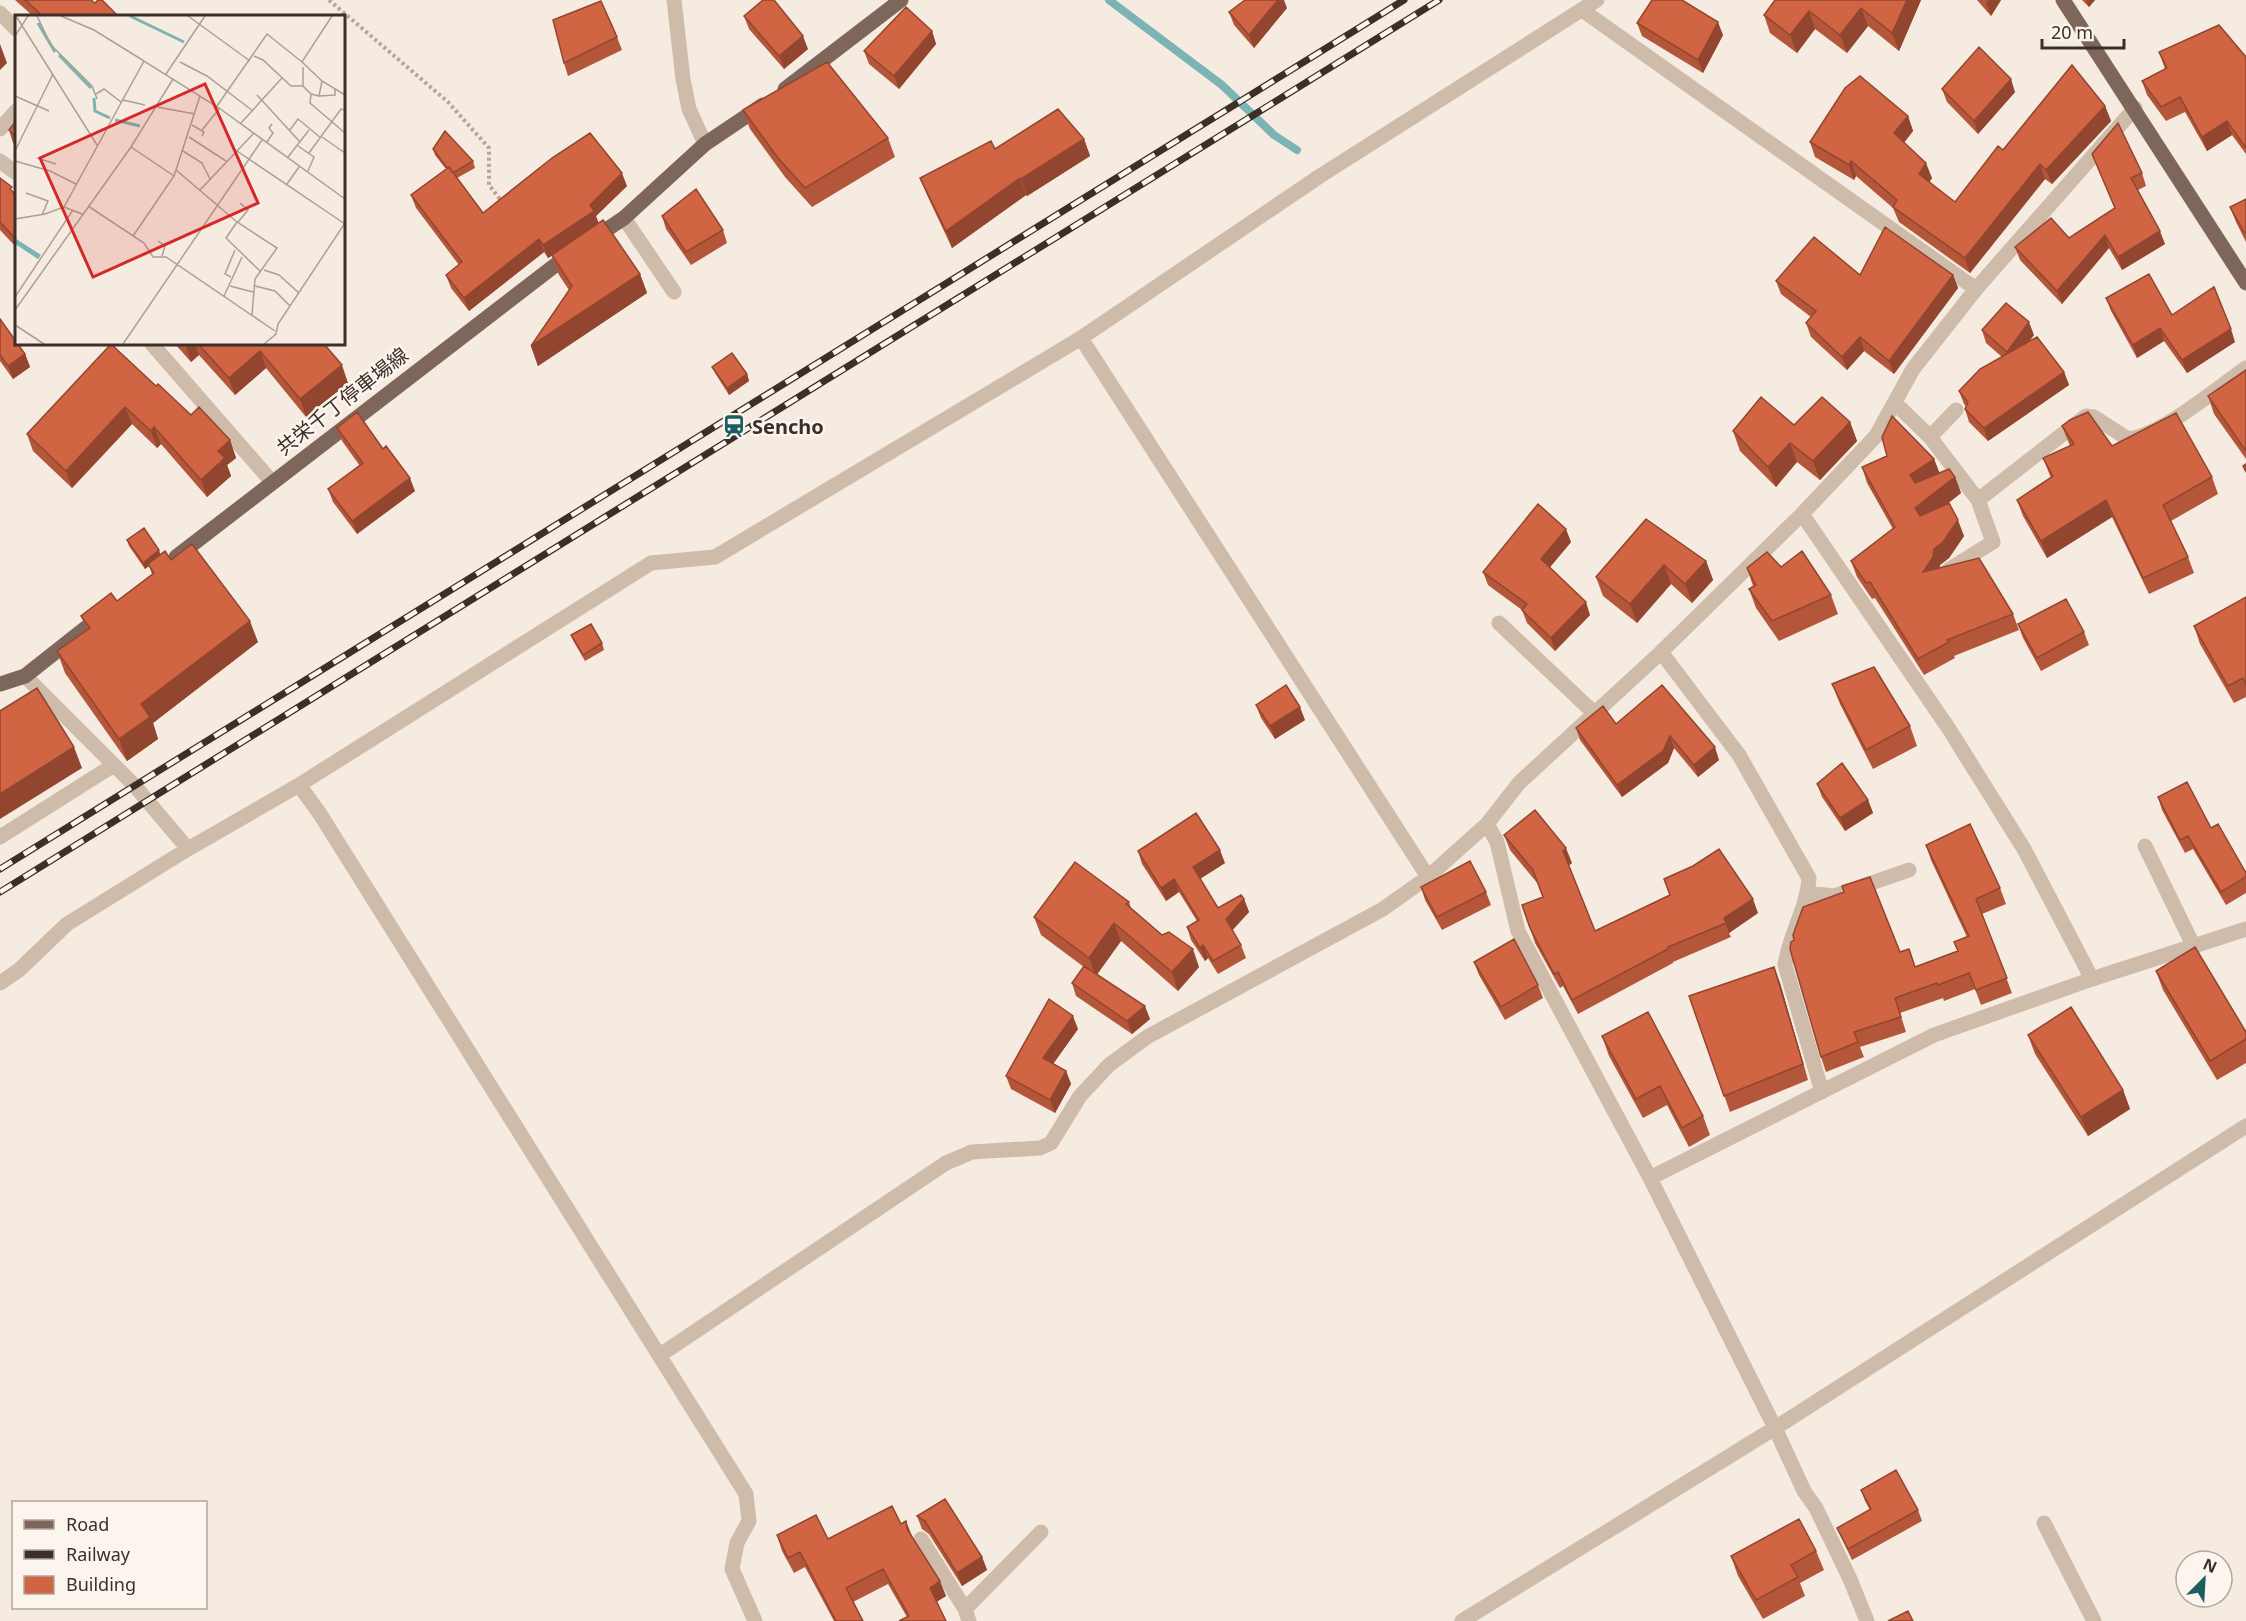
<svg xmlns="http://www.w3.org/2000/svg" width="2246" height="1621" font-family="'Noto Sans','Noto Sans JP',sans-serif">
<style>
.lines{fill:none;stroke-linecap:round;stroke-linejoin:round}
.stream{stroke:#7cb3b5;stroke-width:8}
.path{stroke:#bba494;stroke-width:4;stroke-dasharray:3 3;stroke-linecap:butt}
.minor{stroke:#cfbbaa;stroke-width:15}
.major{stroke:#7f665a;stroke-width:15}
.rail-casing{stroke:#3c2f2a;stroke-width:7}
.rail{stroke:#fcf5ed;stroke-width:4.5;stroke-dasharray:14;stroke-linecap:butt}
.wall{fill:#b3563a}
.shaded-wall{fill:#92462f}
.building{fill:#d06443;stroke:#92462f;stroke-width:1.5}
.labels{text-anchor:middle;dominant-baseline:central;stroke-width:5;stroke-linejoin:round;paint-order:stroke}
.street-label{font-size:20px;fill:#3c2f2a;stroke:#fcf5ed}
.poi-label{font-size:20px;font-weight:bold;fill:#3c2f2a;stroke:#fcf5ed;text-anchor:start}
.inset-river{fill:none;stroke:#7cb3b5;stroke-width:3}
.inset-road{fill:none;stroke:#aba097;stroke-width:1.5}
.view{fill:#d62828;fill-opacity:0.15;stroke:#d62828;stroke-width:3}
.inset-edge{fill:none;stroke:#3c2f2a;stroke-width:3}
</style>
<rect width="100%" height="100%" fill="#f5ebe0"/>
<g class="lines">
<path class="stream" d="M1109,0l113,85 52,50 23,15"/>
<path class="path" d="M329,0l119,102 41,46v37l14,18"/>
<path class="minor" d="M674,0l9,79 6,30 16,35
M1582,10l394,279
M0,13l16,16
M0,129l16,-18
M0,161l16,12
M624,218l50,74
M1081,338l347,539
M152,344l120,138
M1895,403l35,34 48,63 15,42 -45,28
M1930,437l26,-27
M1978,500l108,-84 8,1 34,22c34,-4 88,-50 118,-71
M1802,514l147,215 75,120 68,130
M1499,623l95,90
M1661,652l78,103 70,123c-2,31 -20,57 -24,87l37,127
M25,676l109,109 54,64
M299,785l21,29 426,680 3,27 -12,22 -5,26 23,52
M1487,824l10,18 21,89 132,247 125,250 29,63 12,17 34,71 17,42
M0,837l114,-72
M2145,846l48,99
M1808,893l26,3 75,-26
M0,983l19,-13 48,-46 121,-75 111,-64 352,-222 64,-6 366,-219 239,-162 277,-176
M1650,1178l284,-143 158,-56 154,-50
M660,1355l286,-192 26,-11 68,-4 11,-5 29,-47 29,-31 38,-28 236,-128 45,-32 59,-53 32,-41 139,-128 144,-141 74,-78 37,-67 63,-80 159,-181
M2044,1523l50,98
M921,1539l44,70 4,12
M965,1609l76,-77
M1462,1621l313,-193 471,-302"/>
<path class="major" d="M2063,0l183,283
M785,89l116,-89
M591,240l33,-22 81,-74 58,-39
M176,557l395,-304
M0,684l25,-8 76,-60"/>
<g class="rail-casing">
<path id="rail" d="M0,869l1404,-869
M0,892l1439,-892"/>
</g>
<use href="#rail" class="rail"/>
</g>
<path class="wall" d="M15,0h76l4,3 23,13h-85z
M1775,0h146l-22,51 -31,-25 -21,27 -32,-24 -18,24 -27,-20 -6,-18z
M1977,0h24l-10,16z
M2082,0h13l-6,7z
M1287,8l-33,40 -20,-23 -5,-13z
M744,16l64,33 -24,20 -35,-40z
M1637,23l86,12 -20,38 -61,-37z
M932,31l4,13 -37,45 -30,-25 -5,-13z
M617,37l5,13 -54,26 -4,-13z
M2159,52l87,5v97l-14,-19 -25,16 -22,-39 -19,9 -19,-26 -5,-14 23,-12z
M1942,89l73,3 -37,42 -31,-32z
M2105,106l6,15 -59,63 -7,-5 -75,94 -71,-51 -6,-14 -37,-32 -2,4 -39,-23 -5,-15 98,-26 5,15 -9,11 28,36 -3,4 26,20 48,-52z
M743,110l145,28 7,19 -83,50 -27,-30 -35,-48z
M16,121v25l-3,-3 -4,-13z
M1084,139l6,17 -63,40 -1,-1 -74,53 -25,-53 -7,-17 75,-29z
M433,149l40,12 2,7 -18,10 26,35 144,-27 -31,30 2,7 42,51 7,19 -109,73 -7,-20 38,-56 -10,-15 -7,-19 -4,2 -4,-6 -75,59 -18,-23 -5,-13 13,-10 -43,-57 -5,-13 35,-26 -11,-14z
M2092,154l50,19 4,13 -8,4 27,54 -43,26 -13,-22 -47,56 -42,-44 -5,-13 54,-9 46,-30z
M0,178l16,17v52l-16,-17z
M2246,199v43l-10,-20 -6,-15z
M662,216l61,14 4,13 -36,22 -25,-36z
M1860,275h93l5,13 -64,86 -30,-23 -17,19 -36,-33 -5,-14 5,-6 -30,-23 -5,-13z
M2106,298l66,17 63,27 -48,31 -23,-32 -27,17 -26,-47z
M0,319l25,35 5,13 -17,12 -13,-18z
M1982,330l52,5 -5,6 35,31 5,13 -81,56 -19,-19 -4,-13 1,-3 -2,-2 -5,-13 43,-34 -16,-14z
M175,344h149l24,39 -42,34 -40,-49 -31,27 -36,-40 -8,7z
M712,367l35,7 2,7 -20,14 -14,-22z
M2246,370v89l-32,-45 -6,-18z
M156,386l35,29 39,25 6,18 -9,7 4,11 -24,21 -46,-53 -4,4 -25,-24 -60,64 -39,-37 -6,-17z
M1850,422l7,19 -37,39 -23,-18 -21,25 -36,-36 -7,-20 61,-6z
M2062,426l50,20 100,31 6,17 -47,27 17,36 6,16 -45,21 -37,-77 -65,41 -24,-42 -6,-16 34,-22 -8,-20 27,-12z
M337,428l46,21 32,42 -58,43 -24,-32 -5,-13 32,-23 -18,-25z
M1934,459l5,14 16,4 6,16 -14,11 17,32 -15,22 -9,7 -1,3 74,46 6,16 -65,26 1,2 -31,17 -49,-77 -3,1 -15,-22 -6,-16 42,-32 -26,-46 -5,-16z
M1646,519l60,42 7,19 -21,23 -21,-19 -34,39 -34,-27 -7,-19z
M127,540l34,14 10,6 87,82 -105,81 5,16 -31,22 -62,-88 -8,-22 30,-21 -6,-14 36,-15 35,-27 -3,-8 -4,3 -16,-23z
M1571,542l-21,25 40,48 -35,36 -28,-28 -5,-13 -34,-25 -5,-13z
M1781,567l50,28 7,19 -59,27 -23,-33 -7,-19 4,-3 -6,-18z
M2246,597v100l-12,6 -34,-59 -6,-18z
M2018,624l66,8 5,13 -48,26 -18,-33z
M571,635l31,8 2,7 -19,11 -11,-19z
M1832,684l78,42 7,20 -44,23 -33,-65z
M1662,685l57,75 -21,17 -24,-29 -6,15 -46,34 -42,-57 -4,-12 40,-4z
M1256,705l49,15 -30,19 -14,-21z
M1817,784l51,16 5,13 -28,18 -23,-34z
M2158,797l53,31 35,45v20l-20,12 -33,-56 -8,4 -23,-43z
M1504,835l68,28 -4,3 27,65 163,-18 -29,20 2,4 -58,25v1l-95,51 -15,-28 -3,2 -25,-45 -13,-38 21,-8 -5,-13 -28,-34z
M1926,845l74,43 6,16 -24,10 30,79 -31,12 -6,-16 -31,12 -1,-3 -43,15 6,19 -46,15 4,10 -38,15 -5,-15 -27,-117 106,12 15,15 42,-16 10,-14 -36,-77z
M1138,851l87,12 -25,16 18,29 26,-9 5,13 -17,18 9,15 5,13 -28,16 -10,-16 -3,3 -14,-21 -4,-13 10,-6 -18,-29 -13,9 -24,-37z
M1421,887l65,5 5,13 -49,25 -17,-30z
M1129,902l2,6 68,59 -21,24 -57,-50 -24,33 53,45 -18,15 -56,-38 -4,-13 12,-16 -43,-32 -7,-18z
M1474,962l64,23 5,13 -38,22 -26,-45z
M1774,967l6,16 28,97 -78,32 -41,-116z
M2156,971l90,61v31l-29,17 -54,-90z
M1078,1029l-25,35 13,7 5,13 -16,29 -44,-24 -5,-13z
M2028,1035l95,55 7,19 -42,27 -53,-82z
M1602,1036l101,80 7,19 -21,12 -22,-42 -24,13 -34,-62z
M1861,1490l57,20 4,11 -70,39 -10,-21 -5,-11 33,-18 -5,-9z
M917,1516l65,41 5,13 -25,16 -33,-52 -7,-5z
M901,1524l11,13 34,59 -39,21 -19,-33 -35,18 10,19h-29l-29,-54 -11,6 -12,-22 -5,-16 51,4z
M1816,1551l8,19 -24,13 5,13 -42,23 -25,-43 -7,-20z"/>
<path class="shaded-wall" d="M1278,0h6l3,8 -33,40 -5,-13z
M1907,0h14l-22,51 -7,-18z
M1988,0h13l-10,16 -5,-13z
M2086,0h9l-6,7z
M1861,8l7,18 -21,27 -7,-18z
M1809,11l6,18 -18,24 -7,-18z
M1718,22l5,13 -20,38 -5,-13z
M932,31l4,13 -37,45 -5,-13z
M803,36l5,13 -24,20 -5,-13z
M0,44l7,19 -7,7z
M2011,79l4,13 -37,42 -4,-13z
M2105,106l6,15 -59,63 -6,-14z
M1908,116l5,15 -13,17 -6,-15z
M2227,121l5,14 -25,16 -5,-14z
M1084,139l6,17 -63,40 -6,-17z
M1851,161l5,15 -2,4 -5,-15z
M1926,163l6,15 -7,11 -6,-15z
M2040,164l5,15 -75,94 -5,-15z
M622,173l5,13 -31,30 3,8 -51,34 -5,-13 47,-40z
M1020,178l6,17 -74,53 -6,-17z
M2160,231l5,13 -43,26 -4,-13z
M2105,235l4,13 -47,56 -5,-13z
M539,239l5,13 -75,59 -5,-13z
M640,274l7,19 -109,73 -7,-20z
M1953,275l5,13 -64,86 -5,-13z
M2029,322l5,13 -23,30 -4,-13z
M2160,328l4,13 -27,17 -4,-13z
M2231,329l4,13 -48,31 -5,-13z
M1860,337l4,14 -17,19 -5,-13z
M185,344h10l4,11 -8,7z
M260,351l6,17 -31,27 -6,-17z
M25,354l5,13 -17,12 -5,-13z
M342,365l6,18 -42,34 -6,-18z
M2064,372l5,13 -81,56 -4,-13z
M747,374l2,7 -20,14 -2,-7z
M125,407l7,17 -60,64 -6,-17z
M1850,422l7,19 -37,39 -7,-19z
M154,427l7,17 -4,4 -6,-17z
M230,440l6,18 -9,7 4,11 -24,21 -6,-17 17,-29z
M1790,443l7,19 -21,25 -8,-20z
M1934,459l6,15 -24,17 -6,-16z
M1955,477l6,16 -40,31 -6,-16z
M410,478l5,13 -58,43 -5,-13z
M2106,500l6,17 -65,41 -6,-17z
M1958,520l6,16 -15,22 -9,7 -1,8 -16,-1 11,-23z
M1566,529l5,13 -25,30 -5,-13z
M159,550l2,6 -13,8 1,2 -4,3 -2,-6z
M1706,561l7,19 -21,23 -7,-19z
M1664,565l7,19 -34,39 -7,-19z
M1586,602l4,13 -35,36 -4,-13z
M250,621l8,21 -105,81 5,16 -31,22 -8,-22 22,-35z
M1300,707l5,13 -30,19 -5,-13z
M1670,736l4,12 -6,15 -46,34 -5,-12z
M74,747l8,21 -82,51v-25z
M1715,747l4,13 -21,17 -4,-12z
M1868,800l5,13 -28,18 -5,-13z
M1566,848l6,15 -4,3 -5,-15z
M1220,850l5,13 -27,17 -5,-13z
M1174,879l5,13 -13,9 -5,-13z
M1244,899l5,13 -19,21 -4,-14z
M1753,899l5,14 -29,20 -5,-15z
M1114,923l7,18 -25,35 -7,-18z
M1203,945l5,13 -3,3 -5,-13z
M1193,949l6,18 -21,24 -6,-19z
M1774,967l6,16 28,97 -5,-16z
M1145,1006l5,13 -18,15 -5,-13z
M1073,1016l5,13 -30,42 -5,-13z
M1066,1071l5,13 -16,29 -5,-13z
M2123,1090l7,19 -42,27 -7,-19z
M906,1521l6,15 -5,-7z
M982,1557l5,13 -25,16 -5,-13z
M940,1581l6,15 -11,7 -5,-15z"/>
<path class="building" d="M25,0h66l4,3 3,-3h4l16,16h-75z
M763,0h11l29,36 -24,20 -35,-40z
M1245,0h33l-29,35 -20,-23z
M1652,0h30l36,22 -20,38 -61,-37z
M1775,0h132l-15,33 -31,-25 -21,27 -31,-24 -19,24 -26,-20z
M601,1l16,36 -53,26 -11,-43z
M906,7l26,24 -38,45 -30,-25z
M2219,25l27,32v91l-19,-27 -25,16 -22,-40 -19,10 -19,-26 25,-13 -8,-16z
M1979,47l32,32 -37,42 -32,-32z
M827,62l61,76 -83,50 -27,-30 -35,-48z
M2072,65l33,41 -59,64 -6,-6 -75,94 -72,-51 4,-7 -46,-39 -2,4 -39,-23 35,-54 15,-12 48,40 -14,17 32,30 -7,11 36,28 43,-56 5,4z
M1058,109l26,30 -63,40 -1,-1 -74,53 -26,-53 71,-37 4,8z
M16,121v16l-7,-7z
M2118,123l24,50 -11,5 29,53 -42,26 -13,-22 -48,56 -42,-44 36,-29 18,20 46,-30 -23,-54z
M445,131l28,30 -20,12 -4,-6 -2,1 -14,-19z
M590,133l32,40 -32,32 4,6 -51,34 -4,-6 -75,59 -18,-23 16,-13 -51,-67 38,-28 34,46 69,-55z
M0,178l12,9 -2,2 6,6v44l-16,-17z
M696,189l27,41 -37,22 -24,-36z
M2246,199v34l-2,-1 -14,-25z
M603,220l37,54 -109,72 41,-60 -20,-31z
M1885,227l68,48 -64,86 -29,-24 -18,20 -36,-34 10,-12 -40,-30 38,-44 46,38z
M2149,274l23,41 42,-28 17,42 -49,31 -22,-32 -27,17 -27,-47z
M2006,303l23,19 -22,30 -25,-22z
M0,319l25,35 -17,12 -8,-11z
M2037,337l27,35 -80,56 -19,-19 3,-7 -9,-11 21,-22z
M111,344l45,42 2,-2 33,31 8,-8 31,33 -12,11 7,7 -24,22 -47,-53 -3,4 -26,-24 -59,64 -39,-37z
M198,344h126l18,21 -42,34 -40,-48 -31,27z
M732,353l15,21 -20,14 -15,-21z
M2246,370v81l-38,-55z
M1761,397l33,28 28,-28 28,25 -37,39 -23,-18 -22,24 -35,-36z
M357,412l26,37 3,-3 24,32 -58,43 -24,-32 35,-26 -26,-35z
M2088,412l24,34 64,-33 36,64 -49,28 25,52 -45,21 -37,-78 -65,41 -24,-41 36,-24 -10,-18 31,-14 -12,-18 8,-6z
M1892,416l42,43 -24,16 5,8 34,-14 6,8 -40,31 5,8 29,-13 9,17 -15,22 -9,7 -1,8 -10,15 56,-14 34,56 -66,26 2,2 -31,17 -48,-77 -4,1 -15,-22 44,-34 -33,-60 25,-11 -5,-19z
M2246,464v8l-3,-6z
M1538,504l28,25 -25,30 45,43 -35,36 -29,-28 5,-6 -44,-32z
M1646,519l60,42 -21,23 -21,-19 -34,39 -34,-27z
M144,528l15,22 -16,13 -16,-23z
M192,544l58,77 -109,83 9,13 -31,22 -62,-88 33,-23 -9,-12 30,-23 6,8 37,-28 -6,-9 17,-13 6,9z
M1802,551l29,44 -59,26 -23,-32 7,-4 -9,-17 20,-16 14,15z
M2246,597v88l-3,-7 -15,8 -34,-60z
M2066,599l18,33 -47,26 -19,-34z
M591,624l11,19 -19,12 -12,-20z
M1874,667l36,59 -44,24 -34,-66z
M1286,685l14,22 -30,19 -14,-21z
M1662,685l53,62 -21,18 -24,-29 -7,15 -46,34 -41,-57 27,-22 13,18z
M37,688l37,59 -74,47v-83z
M1842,763l26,37 -28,18 -23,-34z
M2187,782l24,46 7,-4 28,49v4l-25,15 -33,-56 -8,4 -22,-43z
M1535,810l31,38 -3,3 32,80 75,-36 -6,-16 29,-13 26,-17 34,50 -29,19 2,5 -58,24v2l-96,51 -14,-28 -4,2 -24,-46 -8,-23 21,-8 -10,-27 -29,-35z
M1196,813l24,37 -27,17 25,41 23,-13 3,4 -18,20 15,26 -28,16 -10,-16 -3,3 -13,-21 12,-7 -25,-41 -13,9 -23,-37z
M1970,824l30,64 -24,11 31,79 -31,12 -7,-17 -31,12 -1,-2 -42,15 6,19 -47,15 4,10 -37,15 -31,-108 1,-7 3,-2 -1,-5 10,-28 41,-15 -2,-6 28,-9 30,75 9,-3 6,18 43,-16 -4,-9 15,-6 -43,-91z
M1470,861l16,31 -49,25 -16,-30z
M1075,862l54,40 -3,2 36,31 7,-3 24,17 -21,23 -58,-49 -25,35 -55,-41z
M1514,939l24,46 -37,22 -27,-45z
M2195,947l51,85v7l-36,22 -54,-90z
M1084,966l61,40 -18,15 -55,-38z
M1774,967l29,97 -79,32 -35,-100z
M1049,999l24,17 -30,42 23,13 -16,29 -44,-24z
M2071,1007l52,83 -42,27 -53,-82z
M1648,1012l55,104 -21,12 -22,-42 -24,13 -34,-63z
M1896,1470l22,40 -70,39 -11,-21 34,-19 -10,-19z
M945,1499l37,58 -25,16 -32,-52 -8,-5z
M892,1506l9,18 5,-3 1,8 33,52 -10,7 16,33h-47l10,-5 -26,-47 -37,19 17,33h-27l-36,-69 -12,6 -11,-23 39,-20 12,24z
M1799,1519l17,32 -25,14 7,12 -42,23 -25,-44z
M1908,1611l5,10h-25z"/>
<defs>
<g id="station-bare" transform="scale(1.8)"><path d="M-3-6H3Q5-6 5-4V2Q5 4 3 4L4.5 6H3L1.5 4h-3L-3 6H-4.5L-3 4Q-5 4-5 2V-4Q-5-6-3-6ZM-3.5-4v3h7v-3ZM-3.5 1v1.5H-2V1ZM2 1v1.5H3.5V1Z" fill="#1b5e62" stroke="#fcf5ed" stroke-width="2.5" paint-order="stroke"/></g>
</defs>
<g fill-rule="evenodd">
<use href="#station-bare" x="734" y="426"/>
</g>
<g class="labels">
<g class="street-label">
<text transform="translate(342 401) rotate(-38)">共栄千丁停車場線</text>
</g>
<g class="poi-label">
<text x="752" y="426">Sencho</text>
</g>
</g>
<g transform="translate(15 15)">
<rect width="330" height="330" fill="#f5ebe0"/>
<path class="inset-river" d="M115,1l54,26M23,8l17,29M44,40l32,33M79,83l1,13 15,7M100,105l25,6M0,225l25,16M0,227l24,16"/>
<path class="inset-road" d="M1,1l81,129M22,1l14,29 41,41 5,13M46,1l33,14 50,31M173,1l62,45M0,21l13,-20M239,41l9,4 28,26h12l8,8 8,2 3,-15M165,47l27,14 46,35M287,47l20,19 23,14M151,59l39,-58M288,71v-19M81,79l8,-5 17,13M296,79l-1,9 35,30M242,80l43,47M0,81l34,15M304,81l16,-1v-6M108,85l22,5M202,91l50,-72 35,28 30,-46M142,92l38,7M226,108l41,-45M177,110l12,7 -2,4M187,115l17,-21M274,116l9,-12 23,19M174,122l37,24M307,122l23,16M252,127l6,-9 -4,-5 3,-4M283,131l16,11 -6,14M116,132l43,29M0,136l38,-77M168,136l19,12 8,16M222,136l108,73M294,138l32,-44 4,1M273,142l21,-27M22,143l19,6M0,146l35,10 26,13M161,155l61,52 40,26 -22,31 -3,36M272,169l12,-17M185,175l54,-57M11,178l22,8 -6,14M73,191l56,37 9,14h13l109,74M49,192l18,7M0,204l30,-5 19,-7 80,-146 75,47 126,91M222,207l-11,16 34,33M223,207l10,-12 -8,-7M118,221l41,-60 26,-80M143,226l7,5 -3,10M249,255l15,5 20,18M216,262l-6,-3 10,-24M215,271l23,6M240,271l20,5 15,15M209,281l18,-39M0,282l58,-87M0,295l116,-163 42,-68M0,310l29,19M108,329l139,-204M249,329l12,-10 2,-10 67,-101"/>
<path class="view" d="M190,69l53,119 -165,74 -53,-119z"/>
<rect width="330" height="330" class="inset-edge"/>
</g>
<rect x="12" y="1501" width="195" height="108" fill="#fcf5ed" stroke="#afa69f" stroke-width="1.5"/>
<rect x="24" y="1520" width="30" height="9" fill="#7f665a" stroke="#afa69f" stroke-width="1.5"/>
<text x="66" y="1531" font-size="18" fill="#3c2f2a">Road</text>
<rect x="24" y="1550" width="30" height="9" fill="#3c2f2a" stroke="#afa69f" stroke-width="1.5"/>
<text x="66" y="1561" font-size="18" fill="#3c2f2a">Railway</text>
<rect x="24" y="1576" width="30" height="18" fill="#d06443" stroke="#afa69f" stroke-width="1.5"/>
<text x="66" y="1591" font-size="18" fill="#3c2f2a">Building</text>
<g transform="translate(2204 1579) rotate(24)"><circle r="28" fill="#fcf5ed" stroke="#afa69f" stroke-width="1.5"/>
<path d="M0-4.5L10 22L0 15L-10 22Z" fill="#1b5e62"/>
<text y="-9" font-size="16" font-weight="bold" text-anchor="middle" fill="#3c2f2a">N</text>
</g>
<path d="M2042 39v9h82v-9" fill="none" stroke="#3c2f2a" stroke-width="3"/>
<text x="2051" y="39" font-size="18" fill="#3c2f2a" stroke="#fcf5ed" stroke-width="4.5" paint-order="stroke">20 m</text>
</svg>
